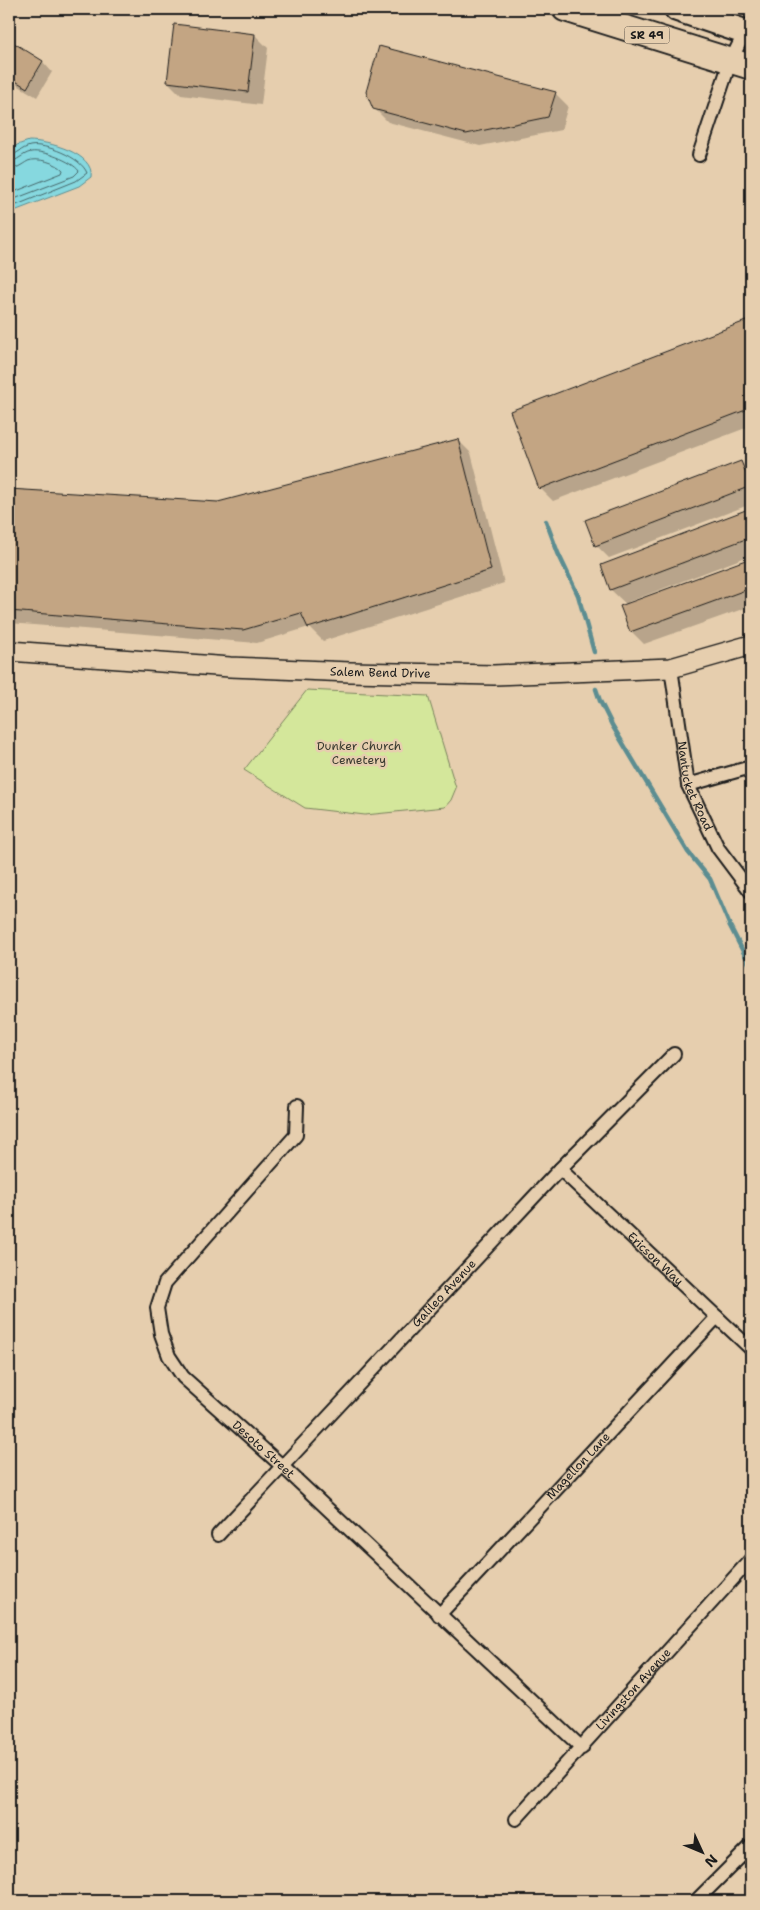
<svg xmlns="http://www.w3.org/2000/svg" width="760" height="1910" font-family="'Shantell Sans',sans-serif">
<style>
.green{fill:#d4e79b;stroke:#78825c}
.water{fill:#86d8df;stroke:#5c8d91}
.shadow{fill:#0003}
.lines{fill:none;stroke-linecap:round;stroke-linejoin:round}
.shore{stroke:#46676a;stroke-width:1}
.stream{stroke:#5c8d91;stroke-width:4.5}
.building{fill:#c3a583;stroke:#1c1c1c}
.street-casing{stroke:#1c1c1c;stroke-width:16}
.secondary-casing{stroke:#1c1c1c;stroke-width:22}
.highway-casing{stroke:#1c1c1c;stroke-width:28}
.street{stroke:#e6ceae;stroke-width:12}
.secondary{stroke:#e6ceae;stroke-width:19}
.highway{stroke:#e6ceae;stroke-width:24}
.labels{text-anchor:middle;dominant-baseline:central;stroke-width:5;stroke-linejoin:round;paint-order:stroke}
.shield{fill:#e6ceae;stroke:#595148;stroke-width:1}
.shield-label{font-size:11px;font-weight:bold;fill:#1c1c1c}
.street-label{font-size:12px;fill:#1c1c1c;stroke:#e6ceae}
.park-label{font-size:12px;fill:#383a2f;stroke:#e6ceae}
</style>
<rect width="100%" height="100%" fill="#e6ceae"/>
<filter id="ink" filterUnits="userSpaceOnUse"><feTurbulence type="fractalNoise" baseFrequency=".02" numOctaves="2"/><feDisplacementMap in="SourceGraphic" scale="10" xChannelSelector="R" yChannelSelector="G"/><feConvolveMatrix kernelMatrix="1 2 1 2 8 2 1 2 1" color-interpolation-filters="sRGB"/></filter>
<g filter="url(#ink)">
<path class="green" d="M307,690l121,6 28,92 -5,12 -6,7 -80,8 -60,-7 -61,-38z"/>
<path class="water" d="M29,141c18,0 66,12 62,36l-12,9 -70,27v-61l8,-7z"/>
<path class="shadow" d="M175,26l80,9 13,13 -7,57 -80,-10 -13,-13z
M9,41l34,21 9,10 -15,25 -28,-17z
M555,93l13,13 -7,24 -81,16 -92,-24 -14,-14z
M751,320v106l-198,75 -13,-13 -29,-76z
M458,440l13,13 33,130 -181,58 -14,-14 -52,16 -248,-20v-133l209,13z
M741,462l10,10v32l-142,54 -13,-13z
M751,509v46l-123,47 1,2 122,-44v46l-107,38 -13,-13 -4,-26 -16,-15 -9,-25z"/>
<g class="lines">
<path class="shore" d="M9,156c7,-1 13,-8 21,-10 15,-3 51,11 57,27l-11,8 -67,27
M9,162c9,-1 13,-8 22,-10 12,-2 41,9 48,19l-5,5 -65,25
M9,169c8,0 12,-4 19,-8 9,-4 29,2 35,9l-1,3 -53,21"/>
<path class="stream" d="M546,521l12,32 20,42 16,57
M596,689l4,12 12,24 76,127 22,27 20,47 21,41"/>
</g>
<path class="building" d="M174,24l81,10 -7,58 -81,-10z
M9,40l34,21 -16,27 -18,-11z
M379,46l177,46 -8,25 -82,17 -93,-25 -7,-17z
M751,319v89l-212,81 -29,-78z
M458,439l33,131 -183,58 -7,-15 -58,17 -234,-19v-122l209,13z
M741,461l10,25 -156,60 -10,-26z
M751,508v29l-141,53 -9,-25z
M751,558v30l-121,44 -10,-26z"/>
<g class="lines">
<g class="street-casing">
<g id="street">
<path d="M699,155l31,-93 15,-30"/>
<path id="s1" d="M671,668l17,117 30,63 33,44"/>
<path d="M688,785l63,-18"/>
<path id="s2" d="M297,1106l-1,29 -131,148 -8,25 4,26 8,22 14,21 99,89 300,282"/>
<path id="s3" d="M560,1169l191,180"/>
<path id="s4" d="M218,1535l342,-366 114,-115"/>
<path id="s5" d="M439,1615l278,-298"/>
<path id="s6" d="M516,1819l235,-260"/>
<path d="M696,1901l55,-55"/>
</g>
</g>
<g class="secondary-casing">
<g id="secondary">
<path id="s7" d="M9,651l221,16 120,5 144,3 177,-7 80,-23"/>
</g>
</g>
<g class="highway-casing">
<path id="highway" d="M565,9l186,58
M677,9l74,25"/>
</g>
<use href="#street" class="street"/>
<use href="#secondary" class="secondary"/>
<use href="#highway" class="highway"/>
</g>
</g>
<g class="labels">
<rect class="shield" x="624.5" y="26.5" width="45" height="17" rx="4"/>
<g class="shield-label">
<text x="647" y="35">SR 49</text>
</g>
<g class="street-label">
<text stroke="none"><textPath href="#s7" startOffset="372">Salem Bend Drive</textPath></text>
<text stroke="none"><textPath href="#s1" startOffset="121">Nantucket Road</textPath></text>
<text stroke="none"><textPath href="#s3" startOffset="131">Ericson Way</textPath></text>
<text stroke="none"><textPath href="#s4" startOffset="331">Galileo Avenue</textPath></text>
<text stroke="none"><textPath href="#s2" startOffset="436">Desoto Street</textPath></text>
<text stroke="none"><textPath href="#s5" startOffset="204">Magellon Lane</textPath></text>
<text stroke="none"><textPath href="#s6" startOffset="175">Livingston Avenue</textPath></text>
</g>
<g class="park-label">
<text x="359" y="746">Dunker Church<tspan x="359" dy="14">Cemetery</tspan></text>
</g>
</g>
<rect width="760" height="1910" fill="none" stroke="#e6ceae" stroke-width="30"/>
<rect x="15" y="15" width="730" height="1880" fill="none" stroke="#1c1c1c" stroke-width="2" filter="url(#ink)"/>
<g transform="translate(702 1852) rotate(134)" stroke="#e6ceae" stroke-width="4" paint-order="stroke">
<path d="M0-4L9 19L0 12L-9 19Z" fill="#1c1c1c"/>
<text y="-8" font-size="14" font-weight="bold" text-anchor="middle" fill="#1c1c1c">N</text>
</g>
</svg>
